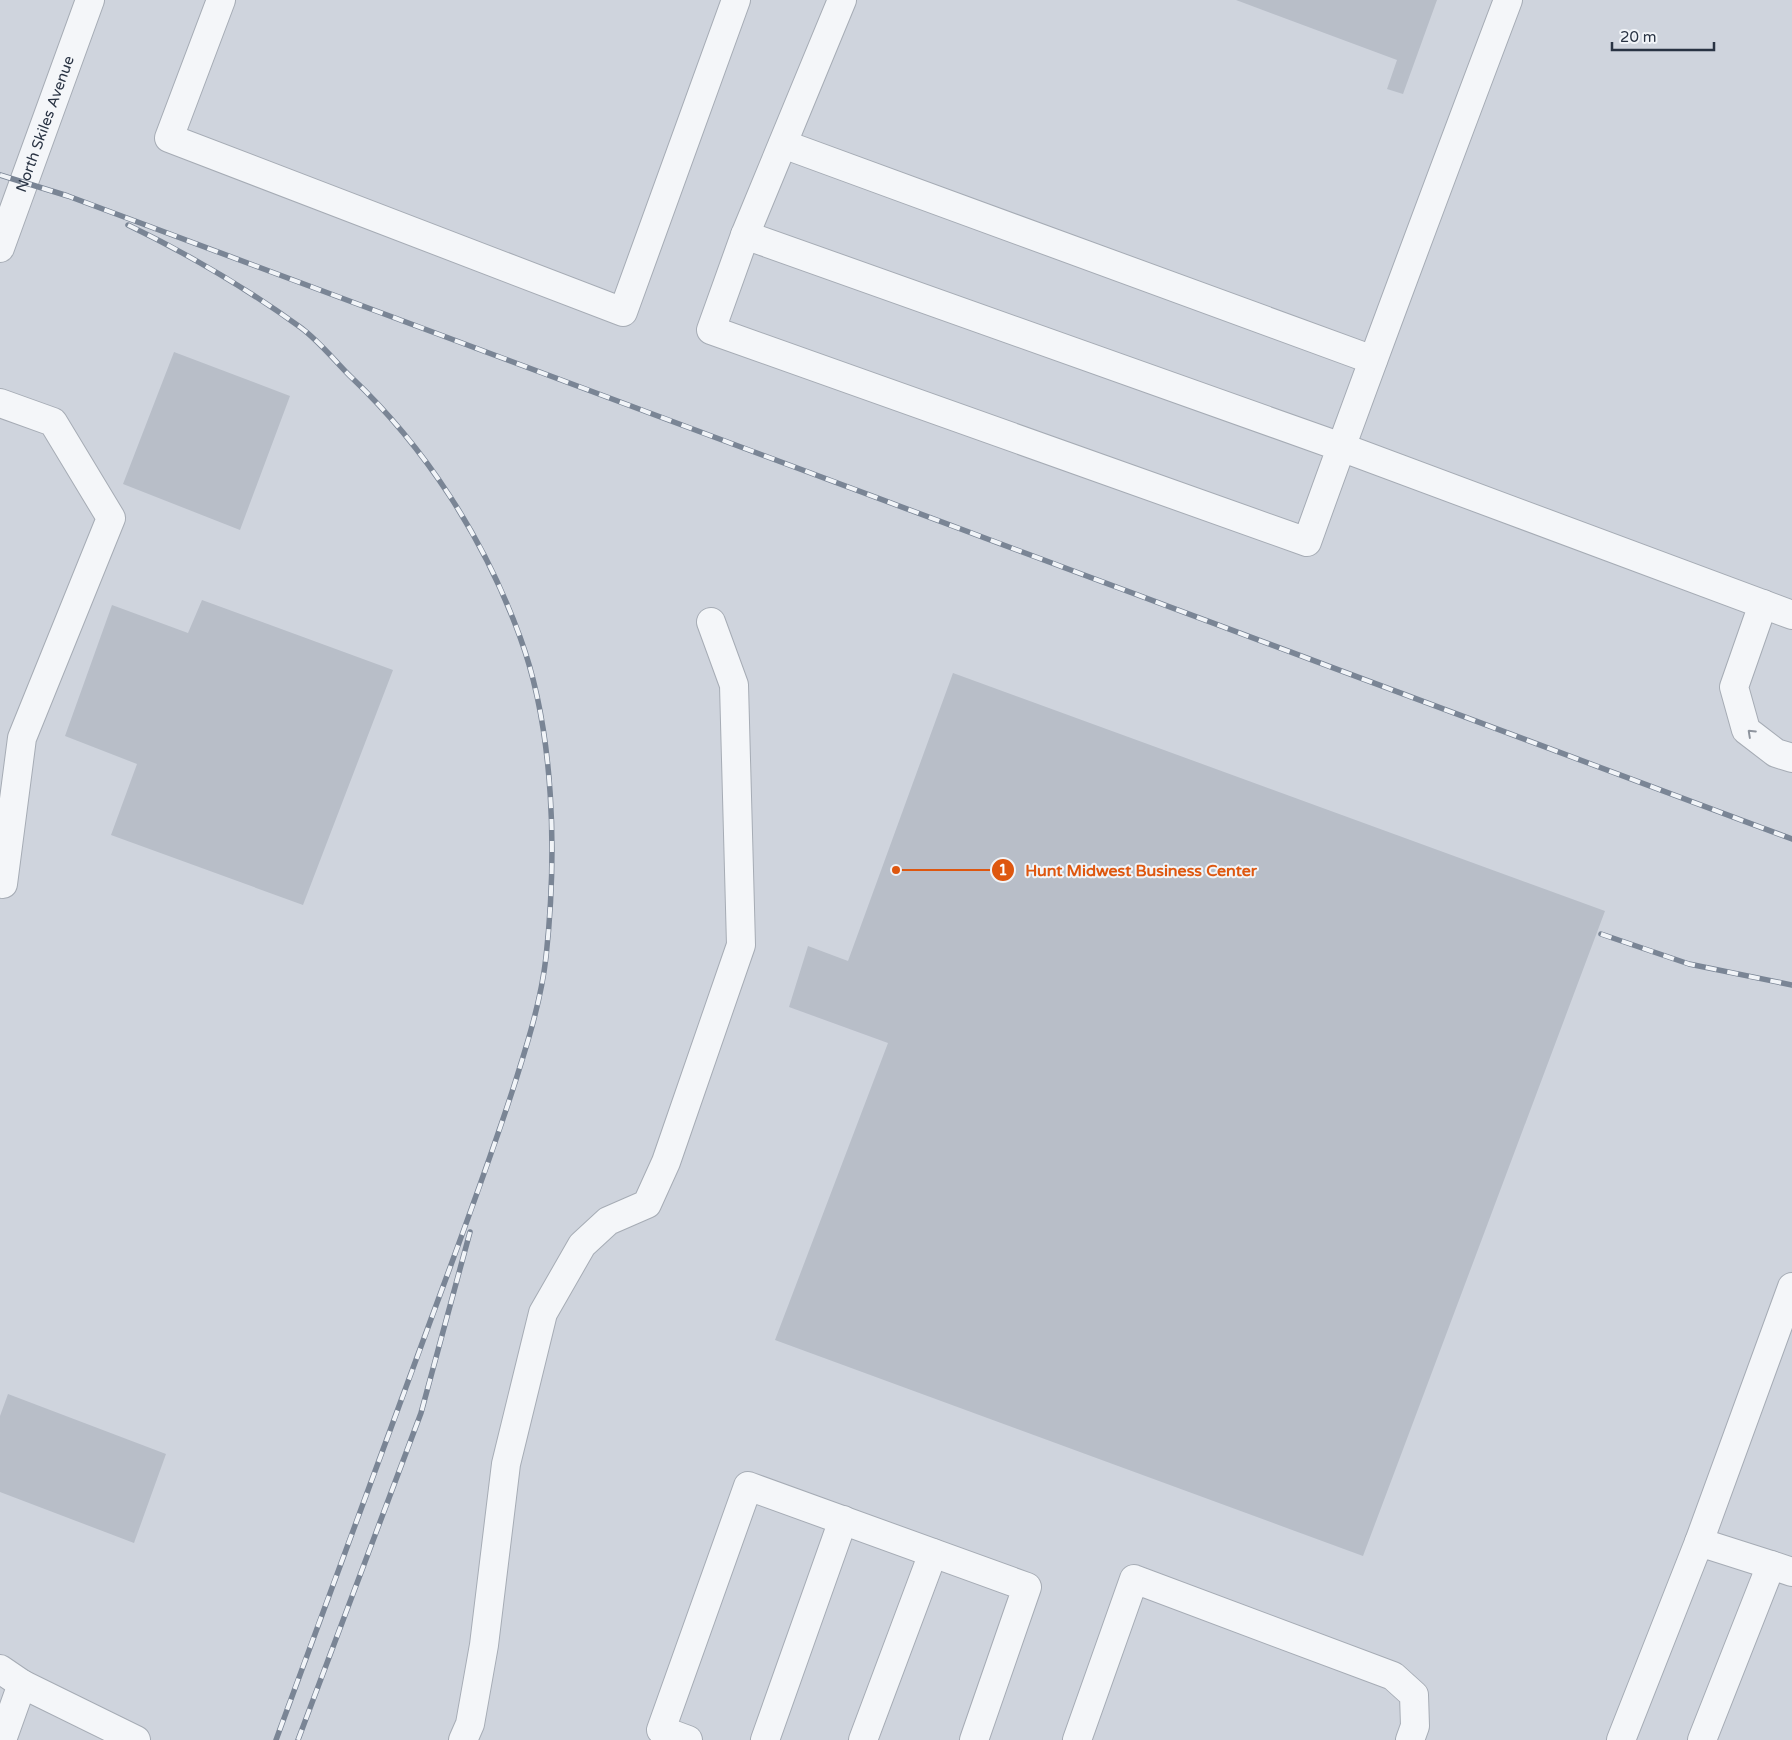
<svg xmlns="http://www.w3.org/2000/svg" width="1792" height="1740" font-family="'Varela Round',sans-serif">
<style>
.built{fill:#cfd4dd}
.building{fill:#b8bec8}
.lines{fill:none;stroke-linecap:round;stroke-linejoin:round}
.minor-casing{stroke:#a6acb5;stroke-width:30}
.minor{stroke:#f4f6f9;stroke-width:28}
.rail-casing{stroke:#7a8595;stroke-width:5.5}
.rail{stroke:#f1f4f8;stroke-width:4;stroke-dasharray:11;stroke-linecap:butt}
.oneway{stroke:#8e949e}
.labels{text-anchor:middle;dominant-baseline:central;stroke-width:4;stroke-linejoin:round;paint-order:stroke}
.street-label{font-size:15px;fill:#293343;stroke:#f1f4f8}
.leader{fill:none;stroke:#de570f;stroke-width:2}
.callout-dot{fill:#de570f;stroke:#f1f4f8;stroke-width:2}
.mark-label{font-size:15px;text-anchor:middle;font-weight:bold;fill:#fff}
.callout-label{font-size:16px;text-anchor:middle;font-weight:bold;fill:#de570f;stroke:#f1f4f8;stroke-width:4;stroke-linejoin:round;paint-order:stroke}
</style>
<rect width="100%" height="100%" fill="#e1e5eb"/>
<path class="built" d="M0,0h1792v1740h-1792z"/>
<path class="building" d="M1236,0h201l-34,94 -16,-5 10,-29z
M174,352l116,44 -50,134 -117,-46z
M202,600l191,70 -90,235 -192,-70 26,-71 -72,-28 47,-131 76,28z
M953,673l652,238 -242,645 -588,-216 113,-297 -99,-36 19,-61 40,15z
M8,1394l158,60 -32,89 -134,-51v-76z"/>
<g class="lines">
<g class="minor-casing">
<g id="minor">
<path d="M221,0l-52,138 454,174 113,-312"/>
<path d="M1508,0c-68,180 -136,360 -201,542l-596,-212 34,-95 596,212 451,168"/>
<path d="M783,144l590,216"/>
<path d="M745,235l97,-235"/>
<path id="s1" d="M0,248l90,-248"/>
<path d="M0,403l53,19 58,96 -89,220 -19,146 -3,-1"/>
<path d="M1763,604l-29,83 12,43 30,23 16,5"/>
<path d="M1699,1542l93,-255"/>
<path d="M0,1669l22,15 114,56"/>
<path d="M2,1740l20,-56"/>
<path d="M463,1740l7,-16 14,-79 22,-181 37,-151 39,-68 26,-24 39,-17 19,-42 75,-217 -7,-260 -23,-63"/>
<path d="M688,1740l-27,-10 87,-244 279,101 -53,153"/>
<path d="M765,1740l78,-220"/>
<path d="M863,1740l70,-187"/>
<path d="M1077,1740l57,-161 259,97 21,19 1,31 -5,14"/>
<path d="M1621,1740l78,-198 72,23"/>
<path d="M1702,1740l69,-175 21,7"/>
</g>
</g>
<use href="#minor" class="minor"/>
<g class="rail-casing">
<path id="rail" d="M0,175l68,21 1724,643
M128,225c60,29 118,63 172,102 18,13 34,33 50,49 76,72 134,162 170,261 35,95 37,219 26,320 -5,45 -20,91 -34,135 -20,61 -42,121 -64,181 -57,156 -115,311 -172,467
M1601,934l88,30 103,21
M298,1740l123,-327 49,-181"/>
</g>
<use href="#rail" class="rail"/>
</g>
<defs><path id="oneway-chevron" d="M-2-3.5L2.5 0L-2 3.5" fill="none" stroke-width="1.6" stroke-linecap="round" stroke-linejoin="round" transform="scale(1.25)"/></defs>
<use class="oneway" href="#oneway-chevron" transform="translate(1751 733) rotate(-137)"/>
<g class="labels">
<g class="street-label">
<text stroke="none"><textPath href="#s1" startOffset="132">North Skiles Avenue</textPath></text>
</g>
</g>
<path class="leader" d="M896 870L1003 870"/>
<g class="callout-dot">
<circle cx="896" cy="870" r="5"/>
<circle cx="1003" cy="870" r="12"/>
</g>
<g class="mark-label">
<text x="1003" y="875">1</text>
</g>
<g class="callout-label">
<text x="1141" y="876">Hunt Midwest Business Center</text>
</g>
<path d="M1612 42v8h102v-8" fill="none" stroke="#293343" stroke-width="2.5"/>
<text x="1620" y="42" font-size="15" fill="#293343" stroke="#f1f4f8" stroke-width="4" paint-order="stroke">20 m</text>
</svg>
